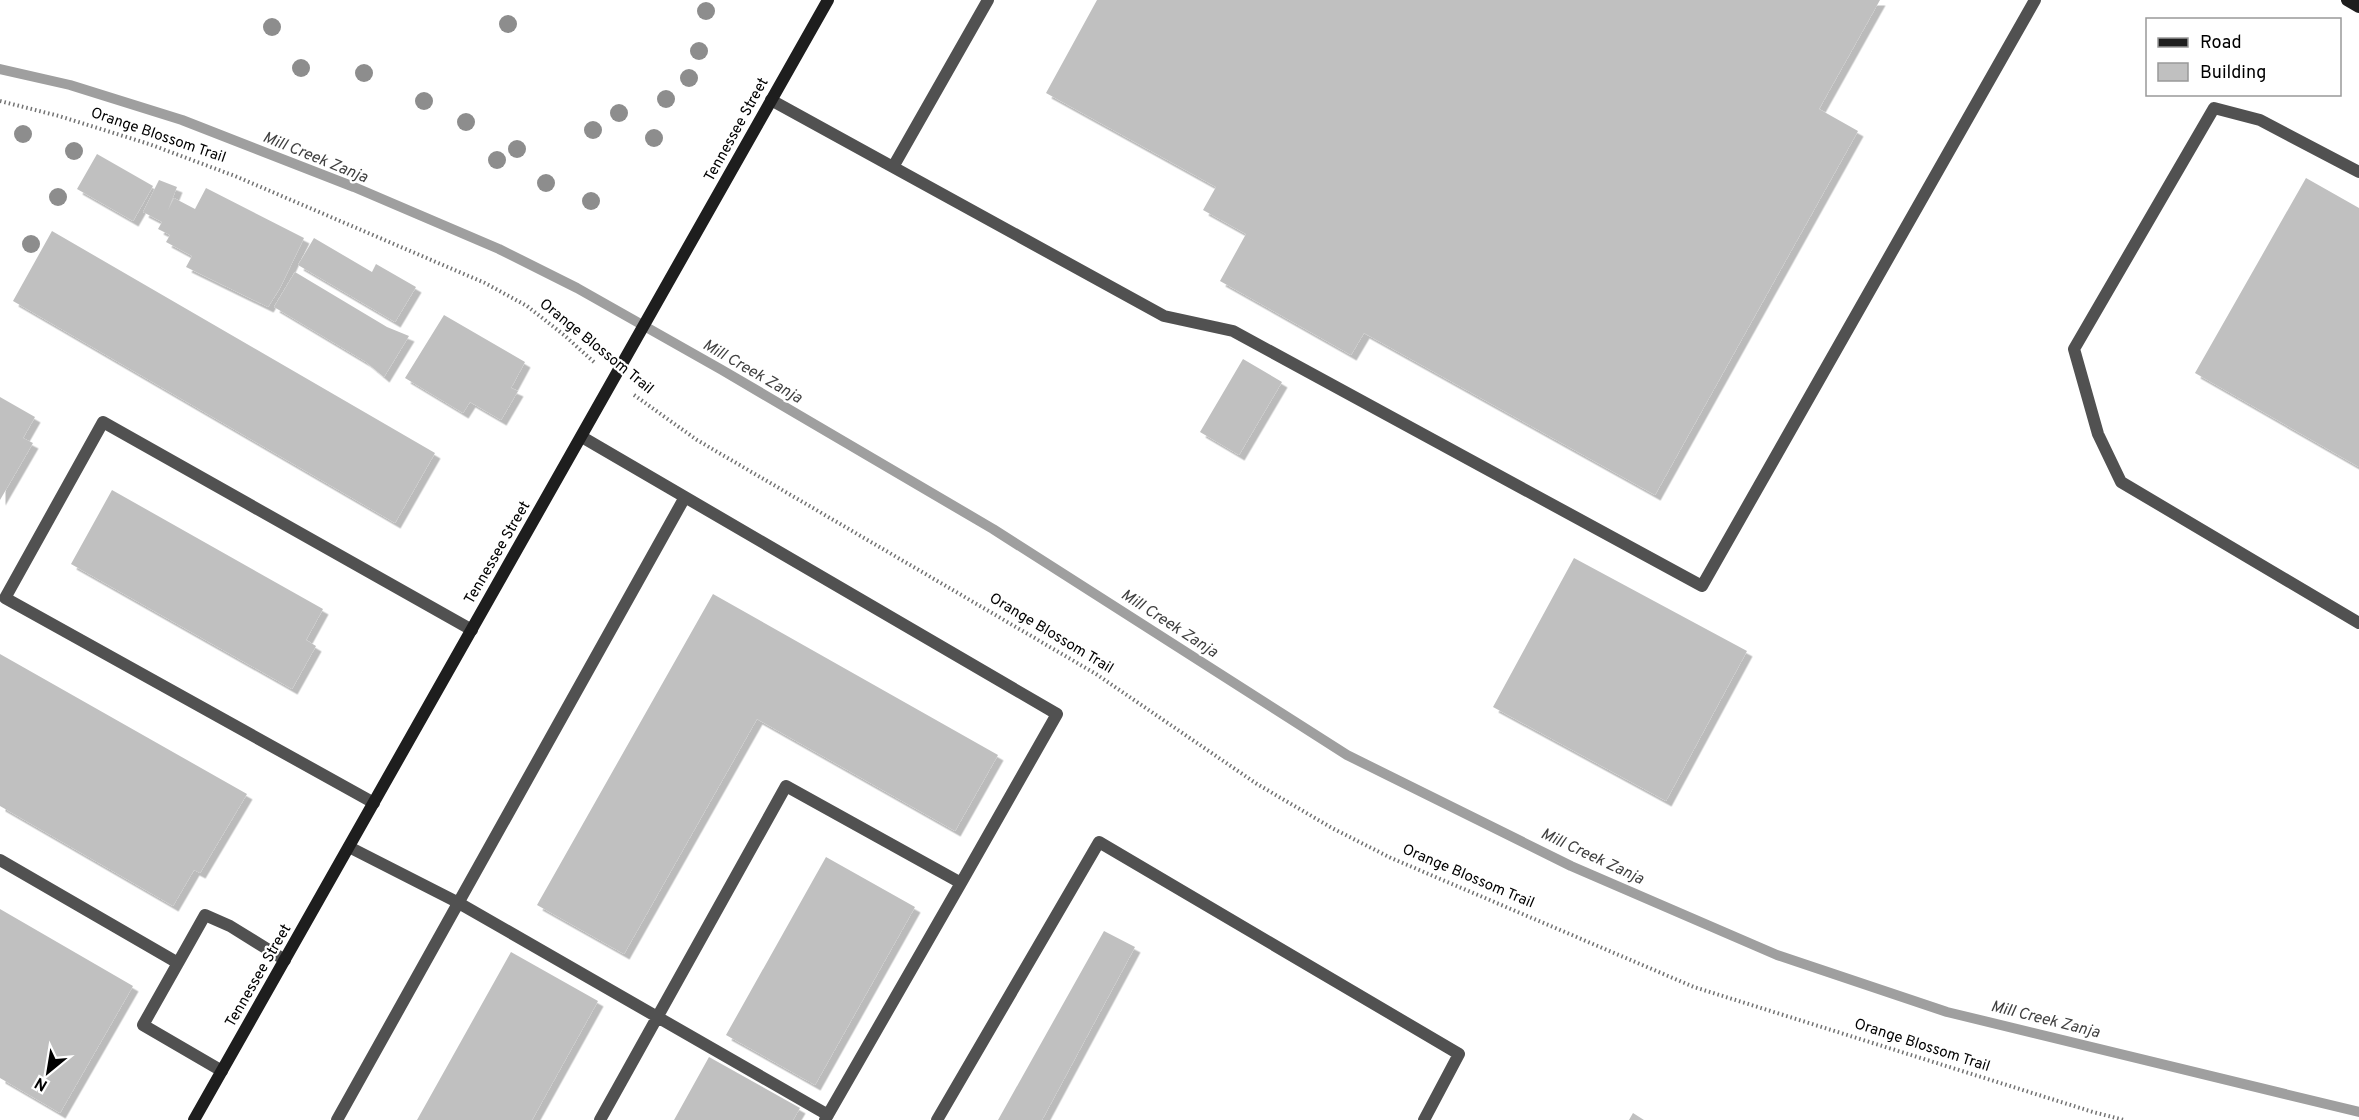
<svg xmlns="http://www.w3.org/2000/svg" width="2359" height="1120" font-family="Overpass,sans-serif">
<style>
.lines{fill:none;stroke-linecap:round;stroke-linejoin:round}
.stream{stroke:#9f9f9f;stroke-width:10}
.building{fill:#c0c0c0;filter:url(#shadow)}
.path{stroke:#737373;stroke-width:4;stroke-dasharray:1.5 3;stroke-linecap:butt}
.lane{stroke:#515151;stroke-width:12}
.secondary{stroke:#1e1e1e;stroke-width:12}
.tree{fill:#8d8d8d}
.labels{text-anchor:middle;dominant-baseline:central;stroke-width:4.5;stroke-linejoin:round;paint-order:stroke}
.street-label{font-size:15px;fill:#000;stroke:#fff}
.water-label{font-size:16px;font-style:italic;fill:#404040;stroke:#fff}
</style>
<defs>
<filter id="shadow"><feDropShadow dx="5.5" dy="5.5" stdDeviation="0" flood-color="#0004"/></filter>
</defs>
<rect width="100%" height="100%" fill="#fff"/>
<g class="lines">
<path class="stream" d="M0,69l70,16 112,35 172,67 145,62 78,39 145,82 271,159 354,226 224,111 206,89 170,57 412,100"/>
</g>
<path class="building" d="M1097,0h783l-61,109 39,22 -203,364 -291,-162 -13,22 -131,-74 26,-47 -43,-24 13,-23 -170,-94z
M97,154l56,32 -20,35 -56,-32z
M2306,178l53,30v259l-164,-94z
M159,180l18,7 -9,23 6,-12 21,11 11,-21 98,50 -24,50 -12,19 -82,-40 6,-11 -26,-14 4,-7 -12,-6 4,-7 -19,-10z
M52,231l383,222 -40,70 -382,-222z
M314,238l58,34 4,-8 40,23 -21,35 -97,-57z
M295,272l92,55 22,9 -25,41 -18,-15 -92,-55z
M444,315l81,47 -14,26 7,3 -17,29 -31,-18 -7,11 -58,-35z
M1243,359l39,23 -43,73 -39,-23z
M0,397l35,20 -12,21 10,5 -33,57z
M112,490l211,119 -17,31 10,6 -24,43 -221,-125z
M1574,558l173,93 -81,150 -173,-94z
M713,594l285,161 -43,76 -198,-112 -133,235 -87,-49z
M0,654l247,140 -47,79 -6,-3 -21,36 -173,-100z
M826,857l89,50 -100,178 -89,-50z
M0,909l133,77 -73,127 -60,-35z
M1104,931l31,16 -93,173h-44z
M511,952l87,49 -66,119h-115z
M709,1057l91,51 -7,12h-119z
M1633,1113l11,7h-15z"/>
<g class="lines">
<path class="path" d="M0,101l59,15 90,28 86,32 250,107 42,23 37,29 30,27
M634,395l63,45 399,234 161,110 75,44 59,30 303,129 399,125 31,8"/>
<path class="lane" d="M771,100l393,216 69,15 469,255 333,-586
M893,167l95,-167
M2359,172l-99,-52 -46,-12 -140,241 24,85 23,48 238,141
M582,437l475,277 -96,169 -175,-97 -186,334
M374,803l-369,-205 98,-176 369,208
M349,847l108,55 371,213
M0,860l178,103 -35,62 79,46
M178,963l27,-48 25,11 55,34
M337,1120l348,-623
M825,1120l136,-237
M937,1120l162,-278 360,212 -35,66"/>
<path class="secondary" d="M2347,0l12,7
M194,1120l634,-1120"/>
</g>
<g class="tree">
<circle cx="706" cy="11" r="9"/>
<circle cx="508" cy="24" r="9"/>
<circle cx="272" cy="27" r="9"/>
<circle cx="699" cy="51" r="9"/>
<circle cx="301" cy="68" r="9"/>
<circle cx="364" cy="73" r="9"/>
<circle cx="689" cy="78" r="9"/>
<circle cx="666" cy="99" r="9"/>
<circle cx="424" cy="101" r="9"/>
<circle cx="619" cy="113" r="9"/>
<circle cx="466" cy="122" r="9"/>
<circle cx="593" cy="130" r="9"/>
<circle cx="23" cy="134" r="9"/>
<circle cx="654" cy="138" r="9"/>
<circle cx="517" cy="149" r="9"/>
<circle cx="74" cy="151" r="9"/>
<circle cx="497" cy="160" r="9"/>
<circle cx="546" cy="183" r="9"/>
<circle cx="58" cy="197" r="9"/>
<circle cx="591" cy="201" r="9"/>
<circle cx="31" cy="244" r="9"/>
</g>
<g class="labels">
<g class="street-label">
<text transform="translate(737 130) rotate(-61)">Tennessee Street</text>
<text transform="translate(158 136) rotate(19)">Orange Blossom Trail</text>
<text transform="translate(596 347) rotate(39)">Orange Blossom Trail</text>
<text transform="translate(498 553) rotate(-60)">Tennessee Street</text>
<text transform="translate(1051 634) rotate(31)">Orange Blossom Trail</text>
<text transform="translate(1468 877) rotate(23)">Orange Blossom Trail</text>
<text transform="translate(259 976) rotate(-60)">Tennessee Street</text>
<text transform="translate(1922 1046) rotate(18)">Orange Blossom Trail</text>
</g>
<g class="water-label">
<text transform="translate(315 158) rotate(22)">Mill Creek Zanja</text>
<text transform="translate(752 372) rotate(30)">Mill Creek Zanja</text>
<text transform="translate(1169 624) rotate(33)">Mill Creek Zanja</text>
<text transform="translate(1592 857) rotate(25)">Mill Creek Zanja</text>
<text transform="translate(2045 1020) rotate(14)">Mill Creek Zanja</text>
</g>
</g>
<rect x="2146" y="18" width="195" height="78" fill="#ffffff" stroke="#999999" stroke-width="1.5"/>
<rect x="2158" y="38" width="30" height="9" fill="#1e1e1e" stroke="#999999" stroke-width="1.5"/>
<text x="2200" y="48" font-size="18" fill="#000000">Road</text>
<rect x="2158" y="63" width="30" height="18" fill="#c0c0c0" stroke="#999999" stroke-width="1.5"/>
<text x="2200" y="78" font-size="18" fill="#000000">Building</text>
<g transform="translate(48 1072) rotate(210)" stroke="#ffffff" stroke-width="4.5" paint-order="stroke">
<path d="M0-4.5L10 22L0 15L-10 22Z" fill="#000000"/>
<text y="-9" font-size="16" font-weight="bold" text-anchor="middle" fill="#000000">N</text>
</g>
</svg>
